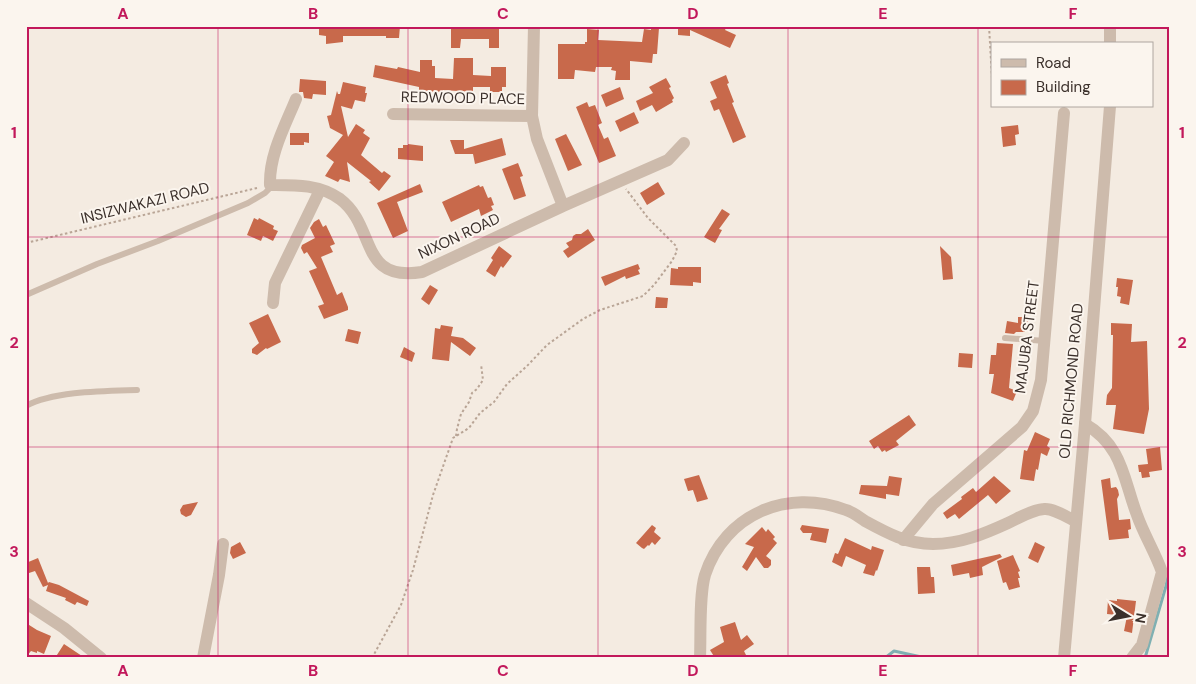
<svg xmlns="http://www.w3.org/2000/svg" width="1196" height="684" font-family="'DM Sans',sans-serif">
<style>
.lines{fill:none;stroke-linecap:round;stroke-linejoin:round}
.stream{stroke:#7fb0b2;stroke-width:3}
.building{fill:#c8694b}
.path{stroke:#b9a596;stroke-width:2;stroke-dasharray:2.5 2.5;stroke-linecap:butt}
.service{stroke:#cdbbac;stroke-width:6}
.minor{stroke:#cdbbac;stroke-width:12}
.tertiary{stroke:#cdbbac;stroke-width:12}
.rail{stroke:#3b302b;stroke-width:3;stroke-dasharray:1 4;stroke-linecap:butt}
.grid{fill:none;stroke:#c2185b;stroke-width:1;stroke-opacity:0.55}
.labels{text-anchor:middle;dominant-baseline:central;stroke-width:4;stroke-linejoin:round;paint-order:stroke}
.street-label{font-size:15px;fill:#3b302b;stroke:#fbf5ee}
.neatline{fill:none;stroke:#c2185b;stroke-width:2}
.grid-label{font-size:16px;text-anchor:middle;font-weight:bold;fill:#c2185b}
</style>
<rect width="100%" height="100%" fill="#f4ebe1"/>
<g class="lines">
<path class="stream" d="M885,658l9,-7 32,7
M1145,658l21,-72 4,-21"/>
</g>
<path class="building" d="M319,26h81l-1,12h-13v-2h-43v6l-17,2v-8l-7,-1z
M451,26h48v22h-10v-9h-28l-1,9h-9z
M678,26h49l-2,4 11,5 -6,13 -40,-18v6l-12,-1z
M651,27l8,1 -2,26h-4l-1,9 -22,-2v19h-15l1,-9 -5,-1 1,-3h-16l-1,5 -20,-2 -1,9h-16v-35h27v-2h2v-13l12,1 -1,10 44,2 2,-13 7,1z
M454,58h19v17l18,1v-9h15v20h-4v5h-12v-5h-17v5l-30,-2v2l-24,-1v-4l-46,-10 2,-12 22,4 1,-2 22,5v-12h12v6h3v12l18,1z
M726,75l3,8 -2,1 7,18 -2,1 14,34 -13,6 -14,-34 -5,2 -4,-10 7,-3 -7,-16z
M666,78l5,9 -2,1 5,10 -2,2 1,2 -17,10 -4,-7 -12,6 -4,-10 17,-8 -4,-6z
M300,79l26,2v14l-13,-1 -1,5 -8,-1 -1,-6h-4z
M343,82l23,5 -1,6h2l-2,9 -10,-2 -3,9 -11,-3 7,31 8,-13 9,6 -2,3 7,5 -9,17 21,18 2,-2 7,5 -12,15 -10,-9 2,-1 -24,-19 3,20 -10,-3 -2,3 -13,-6 9,-14 -8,-6 17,-21 -13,-7 -3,-12 4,-1 6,-24 1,3h2z
M620,87l4,12 -18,8 -5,-12z
M587,102l2,5 6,-2 7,18 -4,2 6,14 4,-2 8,19 -17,7 -23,-56z
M634,112l5,11 -19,9 -5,-11z
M1018,125l1,9 -4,1 1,10 -13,2 -2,-20z
M290,133h19v10l-5,-1v3h-14z
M566,134l16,31 -14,6 -13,-32z
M502,138l4,17 -31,9 -2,-10h-18l-5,-14h14v9z
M408,144l15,2v15l-25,-2v-11h5v-3h5z
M518,163l5,13 -3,1 6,19 -12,4 -12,-31z
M658,182l7,12 -18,11 -7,-12z
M420,184l3,8 -26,10 11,29 -15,7 -16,-35z
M479,185l1,2 3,-1 5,12 3,-1 3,8 -3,1 2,4 -12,6 -2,-7 -28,13 -9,-20z
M722,209l8,5 -11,15 3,1 -7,13 -11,-6z
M254,218l4,2 1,-2 15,8 -1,3 5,2 -5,10 -10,-5 -2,5 -14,-6z
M319,219l4,8 3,-2 9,19 -5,2 3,6 -12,5 16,38 5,-3 6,15v3l-24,9 -6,-13 6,-2 -15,-33 8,-3 -10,-16 -3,2 -3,-6 1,-3 13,-7 -5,-10 4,-6z
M588,229l7,11 -27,18 -5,-7 6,-4 -3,-4 6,-3 1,-4 3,-2h5z
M499,246l13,10 -9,12 -2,-2 -6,11 -9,-6 7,-11 -2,-2z
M940,246l11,11 2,22 -10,1z
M638,264l2,5 -2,1 2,4 -14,5 -1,-3 -20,10 -4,-9z
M678,267h23v16l-8,-1v4l-23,-1 1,-17 7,1z
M1117,278l16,2 -4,25 -9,-2 1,-6 -4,-1 1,-9h-2z
M430,285l8,5 -9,15 -8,-6z
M656,297l12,1 -1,10h-12z
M268,314l13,28 -14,7 -1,-1 -9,7 -5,-2v-4l7,-6 -10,-20z
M1018,317h10v13h-3v2h-9l-2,2 -9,-1 2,-12 11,2z
M1111,323l21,1 -1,18 16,-1 2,68 -5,25 -31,-5 3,-24h-10l1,-10 5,-7 1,-53h-2z
M441,325l12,2 -2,9 12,2 13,10 -6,8 -19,-14 -2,19 -17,-2 3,-31 5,1z
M348,329l13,3 -3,12 -13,-3z
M997,343l16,1 -4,44 8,3 -4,10 -22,-8 3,-19h-5l2,-19h5z
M404,347l11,6 -3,9 -12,-5z
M959,353l14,1 -1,14 -14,-1z
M909,415l7,10 -20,16 3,4 -13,7 -1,-2 -3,2 -4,-6 -4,3 -5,-8z
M1035,432l15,7 -3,7 3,2 -3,8 -6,-3 -3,17 -2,-1 -2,12 -14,-2 4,-29 3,1z
M1160,447l2,23 -13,2 1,5 -8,1 -1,-6h-2l-1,-7 10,-1 -2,-15z
M699,475l9,24 -11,3 -4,-12 -5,1 -4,-12z
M889,476l13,2 -3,18 -13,-2v5l-27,-5 2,-9 26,1z
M994,476l17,15 -15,13 -8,-9 -29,24 -4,-5 -8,5 -4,-6 19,-14 -1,-2 12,-9 3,4z
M1110,478l1,10 5,-1 2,3 1,5 -2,4 2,21 11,-1 1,10 -3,1 1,8 -20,2 -8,-60z
M198,502l-7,13 -5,2 -5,-3 -1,-4 3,-5z
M652,525l4,3 -2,4 7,6 -6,7 -3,-3 -3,4 -1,-1 -4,4 -2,-1 -6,-5z
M802,525l27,4 -3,14 -16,-3 2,-7h-9l-3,-4z
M762,527l4,5 2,-3 7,8 -2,2 4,4 -11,13 5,4v5l-3,3h-4l-8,-11 -9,14 -5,-4 12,-20 -9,-3z
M845,538l26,12 1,-4 12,4 -7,21 -1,-1 -2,6 -11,-3 3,-8 -20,-9 -4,11 -10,-5 3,-9 3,1z
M240,542l6,11 -13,6 -3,-6 1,-6z
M1035,542l10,5 -7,16 -10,-5z
M1000,554l2,3 -20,10 1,8 -13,3 -1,-5 -16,3 -2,-11z
M1013,555l7,16 -2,1 2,6h-2l2,9 -11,3 -3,-8 -3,1 -6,-22z
M38,558l10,25 1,-1 10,3 30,16 -2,5 -10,-4 -2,3 -10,-5 1,-2 -20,-7 2,-6 -5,2 -8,-16 -9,3v-11z
M917,567h13l1,10h3l1,16 -17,1z
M1117,599l19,2 -4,32 -8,-2 3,-15 -20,-2 1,-14 9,1z
M735,622l6,18 6,-5 7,9 -10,7 2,4 -4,3h-27l-5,-8 14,-8 -4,-15z
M26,623l11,7 14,6 -7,18 -7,-3v2l-6,-2 -5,6z
M64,644l21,14h-30z"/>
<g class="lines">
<path class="path" d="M989,26l3,52
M26,243l231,-55
M456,436l1,-7 4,-15 8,-12 3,-9 5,-4 6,-9 -2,-16
M372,658l29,-53 12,-35 20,-75 20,-57 16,-10 11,-15 14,-11 13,-18 20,-18 20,-21 36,-26 17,-9 43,-14 11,-11 18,-24 5,-10 -1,-5 -28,-28 -22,-29"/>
<path class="service" d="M26,295l71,-31 61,-23 90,-38 17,-10 4,-4 1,-4
M1005,338l40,3
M26,406c27,-15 80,-15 111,-16"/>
<path class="minor" d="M534,26l-2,90 5,23 26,67
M296,99c-11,27 -27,56 -26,86 24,0 49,-1 70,14 37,28 18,83 82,73l141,-66 105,-46 16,-17
M393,114l139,2
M273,303l2,-20 45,-93
M1085,424c38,22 38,54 52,91 7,20 18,37 25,57l-20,73 -10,13
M903,540l30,-36 89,-77 11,-16 8,-31 23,-267
M26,603l38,25 37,30
M203,658l16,-83 4,-31
M700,658c1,-23 -1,-63 5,-83 20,-61 82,-87 141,-65 7,2 13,7 19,11 22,12 42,23 68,23 27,0 51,-10 75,-21 11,-5 23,-13 36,-14 9,-1 23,8 31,12"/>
<path class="tertiary" d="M1110,26v18
M1064,658l21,-234 25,-318"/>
<path class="rail" d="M1168,658l2,-12"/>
</g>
<path class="grid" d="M218,26v632M408,26v632M598,26v632M788,26v632M978,26v632M26,237h1144M26,447h1144"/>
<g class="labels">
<g class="street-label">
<text transform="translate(463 98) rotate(1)">REDWOOD PLACE</text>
<text transform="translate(145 203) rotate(-14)">INSIZWAKAZI ROAD</text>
<text transform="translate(459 236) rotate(-25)">NIXON ROAD</text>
<text transform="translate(1027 337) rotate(-83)">MAJUBA STREET</text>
<text transform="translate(1071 381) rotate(-85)">OLD RICHMOND ROAD</text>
</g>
</g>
<rect width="1196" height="684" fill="none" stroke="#fbf5ee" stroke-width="55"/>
<rect x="991" y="42" width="162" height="65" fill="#fbf5ee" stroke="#aea6a0"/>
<rect x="1001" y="59" width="25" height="8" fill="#cdbbac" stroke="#aea6a0"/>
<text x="1036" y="68" font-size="15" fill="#3b302b">Road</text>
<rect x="1001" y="80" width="25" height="15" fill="#c8694b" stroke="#aea6a0"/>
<text x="1036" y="92" font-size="15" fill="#3b302b">Building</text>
<g transform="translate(1128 616) rotate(100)" stroke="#fbf5ee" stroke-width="4" paint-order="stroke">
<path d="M0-4L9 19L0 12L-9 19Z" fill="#3b302b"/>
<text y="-8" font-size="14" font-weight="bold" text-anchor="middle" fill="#3b302b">N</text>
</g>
<rect x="28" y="28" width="1140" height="628" class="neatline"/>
<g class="grid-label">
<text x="123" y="19">A</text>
<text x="313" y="19">B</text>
<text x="503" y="19">C</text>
<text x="693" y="19">D</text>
<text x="883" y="19">E</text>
<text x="1073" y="19">F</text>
<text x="14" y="138">1</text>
<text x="1182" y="138">1</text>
<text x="14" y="348">2</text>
<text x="1182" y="348">2</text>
<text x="14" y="557">3</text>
<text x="1182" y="557">3</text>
<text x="123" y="676">A</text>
<text x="313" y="676">B</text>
<text x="503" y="676">C</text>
<text x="693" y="676">D</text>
<text x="883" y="676">E</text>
<text x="1073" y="676">F</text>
</g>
</svg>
